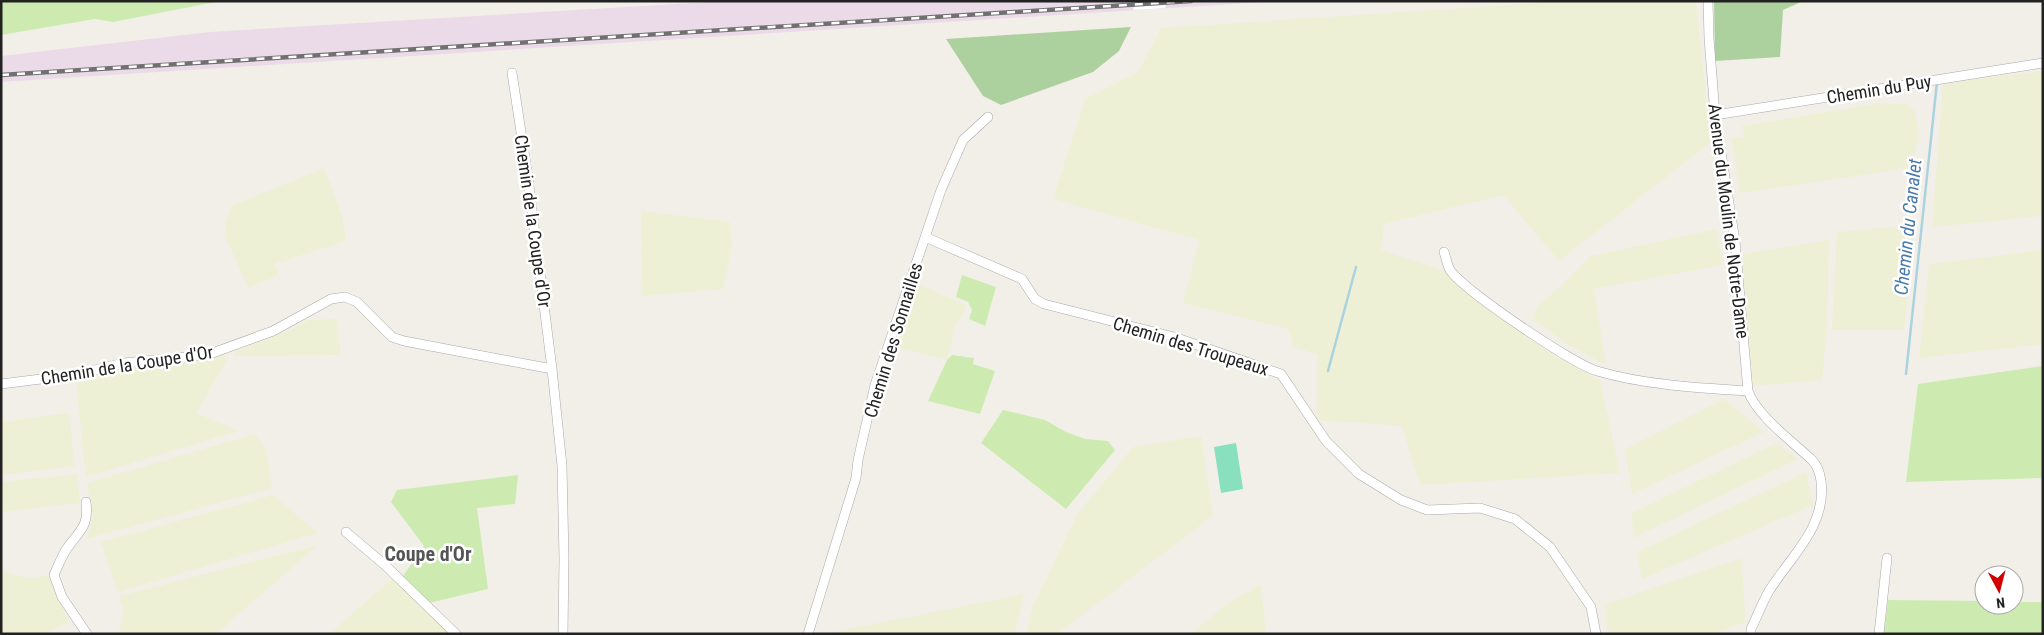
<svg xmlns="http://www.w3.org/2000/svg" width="2044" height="635" font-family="'Roboto Condensed',sans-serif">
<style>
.industrial{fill:#ebdbe8}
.farmland{fill:#eef0d5}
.grass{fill:#cdebb0}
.forest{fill:#add19e}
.pitch{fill:#88e0be}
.pier{fill:#fff}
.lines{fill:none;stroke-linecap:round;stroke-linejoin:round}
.stream{stroke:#aad3df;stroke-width:2.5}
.street-casing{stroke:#a9a9a9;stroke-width:10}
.street{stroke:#fff;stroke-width:9}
.rail-casing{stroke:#707070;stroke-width:4.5}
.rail{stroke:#fff;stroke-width:2.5;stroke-dasharray:8;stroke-linecap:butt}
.labels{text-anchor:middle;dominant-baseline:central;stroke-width:5;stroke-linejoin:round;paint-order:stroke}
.street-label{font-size:18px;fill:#222;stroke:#fff}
.water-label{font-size:19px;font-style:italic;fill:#4a7aab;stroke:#fff}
.quarter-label{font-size:20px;font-weight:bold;fill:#555;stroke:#fff}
</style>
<rect width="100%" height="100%" fill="#f2efe9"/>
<path class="industrial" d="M726,1h553l-1278,81v-26l209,-24z"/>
<path class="farmland" d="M1569,1h127l15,141 -152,119 -56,-66 -119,29 -3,26 62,20 106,83 51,27 20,93 -200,12 -18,-59 -85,-6v-66l-24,-7 -4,-18 -106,-26 16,-63 -146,-41 32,-100 53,-27 23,-44z
M2043,71v145l-111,11 11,-144z
M1879,103l25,1 11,7 4,25 -9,32 -170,25 -9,-55h14l-3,-12z
M324,168l18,48 4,25 -72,23 5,11 -31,13 -23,-52 1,-15 5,-15z
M641,211l89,11 2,23 -9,44 -81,7z
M1916,225l-12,105h-72l5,-98z
M1717,229l5,36 -128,24 12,76 -41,-22 -32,-24 4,-13 21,-17 33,-33z
M1829,240l-2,90 -5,50 -69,6 -11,-132z
M2043,250v94l-124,14 10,-94z
M912,281l54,24 -4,12 -6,7 -9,36 -50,-13z
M336,319l5,36 -107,1 1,-5 55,-21 18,-10z
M224,353l2,9 -30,51 43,18 -153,46 -10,-95 44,-15z
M1724,399l40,33 -132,62 -7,-45z
M69,413l6,53 -74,9v-53z
M255,434l11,16 6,38 -186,51 7,-21 -6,-35z
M1201,436l12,80 -156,118h-31l7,-29 45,-92 55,-66z
M1776,443l22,16 -165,79 -1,-25z
M1806,472l7,33 -171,74 -5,-27z
M77,474l3,29 -79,9v-30z
M273,495l45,38 -200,59 -17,-50z
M318,545l-102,89h-98l6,-21 -5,-17z
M1741,558l5,64 -35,12h-103l-4,-29z
M4,571l24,7 21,-3 20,48 -27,11h-41v-62z
M393,578l57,56h-121z
M1261,584l5,50h-76l40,-32z
M1024,594l-9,40h-192z"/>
<path class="grass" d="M1,1h220l-108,21 -18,-3 -94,16z
M962,275l34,12 -11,39 -16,-7 3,-9 -4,-8 -12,-5z
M952,355l22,3 -1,6 22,7 -15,43 -52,-13 19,-41z
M2043,366v112l-137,4 12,-98z
M1003,410l42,10 21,12 19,7 23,2 7,9 -49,59 -85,-66z
M518,475l-3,29 -38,4 11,81 -59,14 -26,-27 21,-30 -33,-44 6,-12z
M1888,600l96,1v4h30v-3h29v32h-159z"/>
<path class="forest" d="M1714,1h89l-20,9 -3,47 -65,4z
M1131,27l-12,24 -26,21 -92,33 -18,-9 -37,-57z"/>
<path class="pitch" d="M1236,443l7,46 -22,4 -7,-46z"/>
<path class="pier" d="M1136,1h31l-2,7 -32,2z"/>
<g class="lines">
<path class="stream" d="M1328,371l28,-104
M1906,374l31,-292"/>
<g class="street-casing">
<path id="street" d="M1708,1l1,37 6,77 20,126 13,150c10,26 44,50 64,69 5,5 8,14 9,21 6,45 -30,75 -52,110 -7,12 -12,26 -18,38v5
M512,73l16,105 24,191 10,97 2,92 -1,76
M1715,115l328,-52
M925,237l97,42 13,20 9,5 130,33 107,37 45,67 33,33 42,26 26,10 53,-2 35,11 35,28 41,60 5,27
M1444,252c2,5 3,13 6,18 13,20 123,94 147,101 47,14 103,17 151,20
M1,384l72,-9 51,-12 83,-8 66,-24 58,-32 14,-2 12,5 35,35 12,4 148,28
M86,502c3,24 -5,27 -18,45 -6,8 -10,19 -14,28l8,22 25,37
M346,532l40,34 70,68
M808,634l48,-156 2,-18 17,-75 66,-195 22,-50 25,-23
M1879,634l8,-76"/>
</g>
<use href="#street" class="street"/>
<g class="rail-casing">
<path id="rail" d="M1,75l1190,-74"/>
</g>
<use href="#rail" class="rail"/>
</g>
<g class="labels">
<g class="street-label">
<text transform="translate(1879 89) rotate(-9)">Chemin du Puy</text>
<text transform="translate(533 221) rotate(82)">Chemin de la Coupe d'Or</text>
<text transform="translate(1729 221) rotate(83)">Avenue du Moulin de Notre-Dame</text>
<text transform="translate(893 340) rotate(-73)">Chemin des Sonnailles</text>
<text transform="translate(1191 346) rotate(17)">Chemin des Troupeaux</text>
<text transform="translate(127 365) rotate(-9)">Chemin de la Coupe d'Or</text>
</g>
<g class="water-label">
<text transform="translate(1908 227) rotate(-84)">Chemin du Canalet</text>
</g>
<g class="quarter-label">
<text x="428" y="554">Coupe d'Or</text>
</g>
</g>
<rect width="2044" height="635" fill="none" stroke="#222222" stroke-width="5"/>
<g transform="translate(1999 590) rotate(173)"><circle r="24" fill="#ffffff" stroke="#a7a7a7"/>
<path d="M0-4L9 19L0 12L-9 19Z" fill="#d40000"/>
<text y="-8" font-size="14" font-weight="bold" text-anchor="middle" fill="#222222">N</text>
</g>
</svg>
